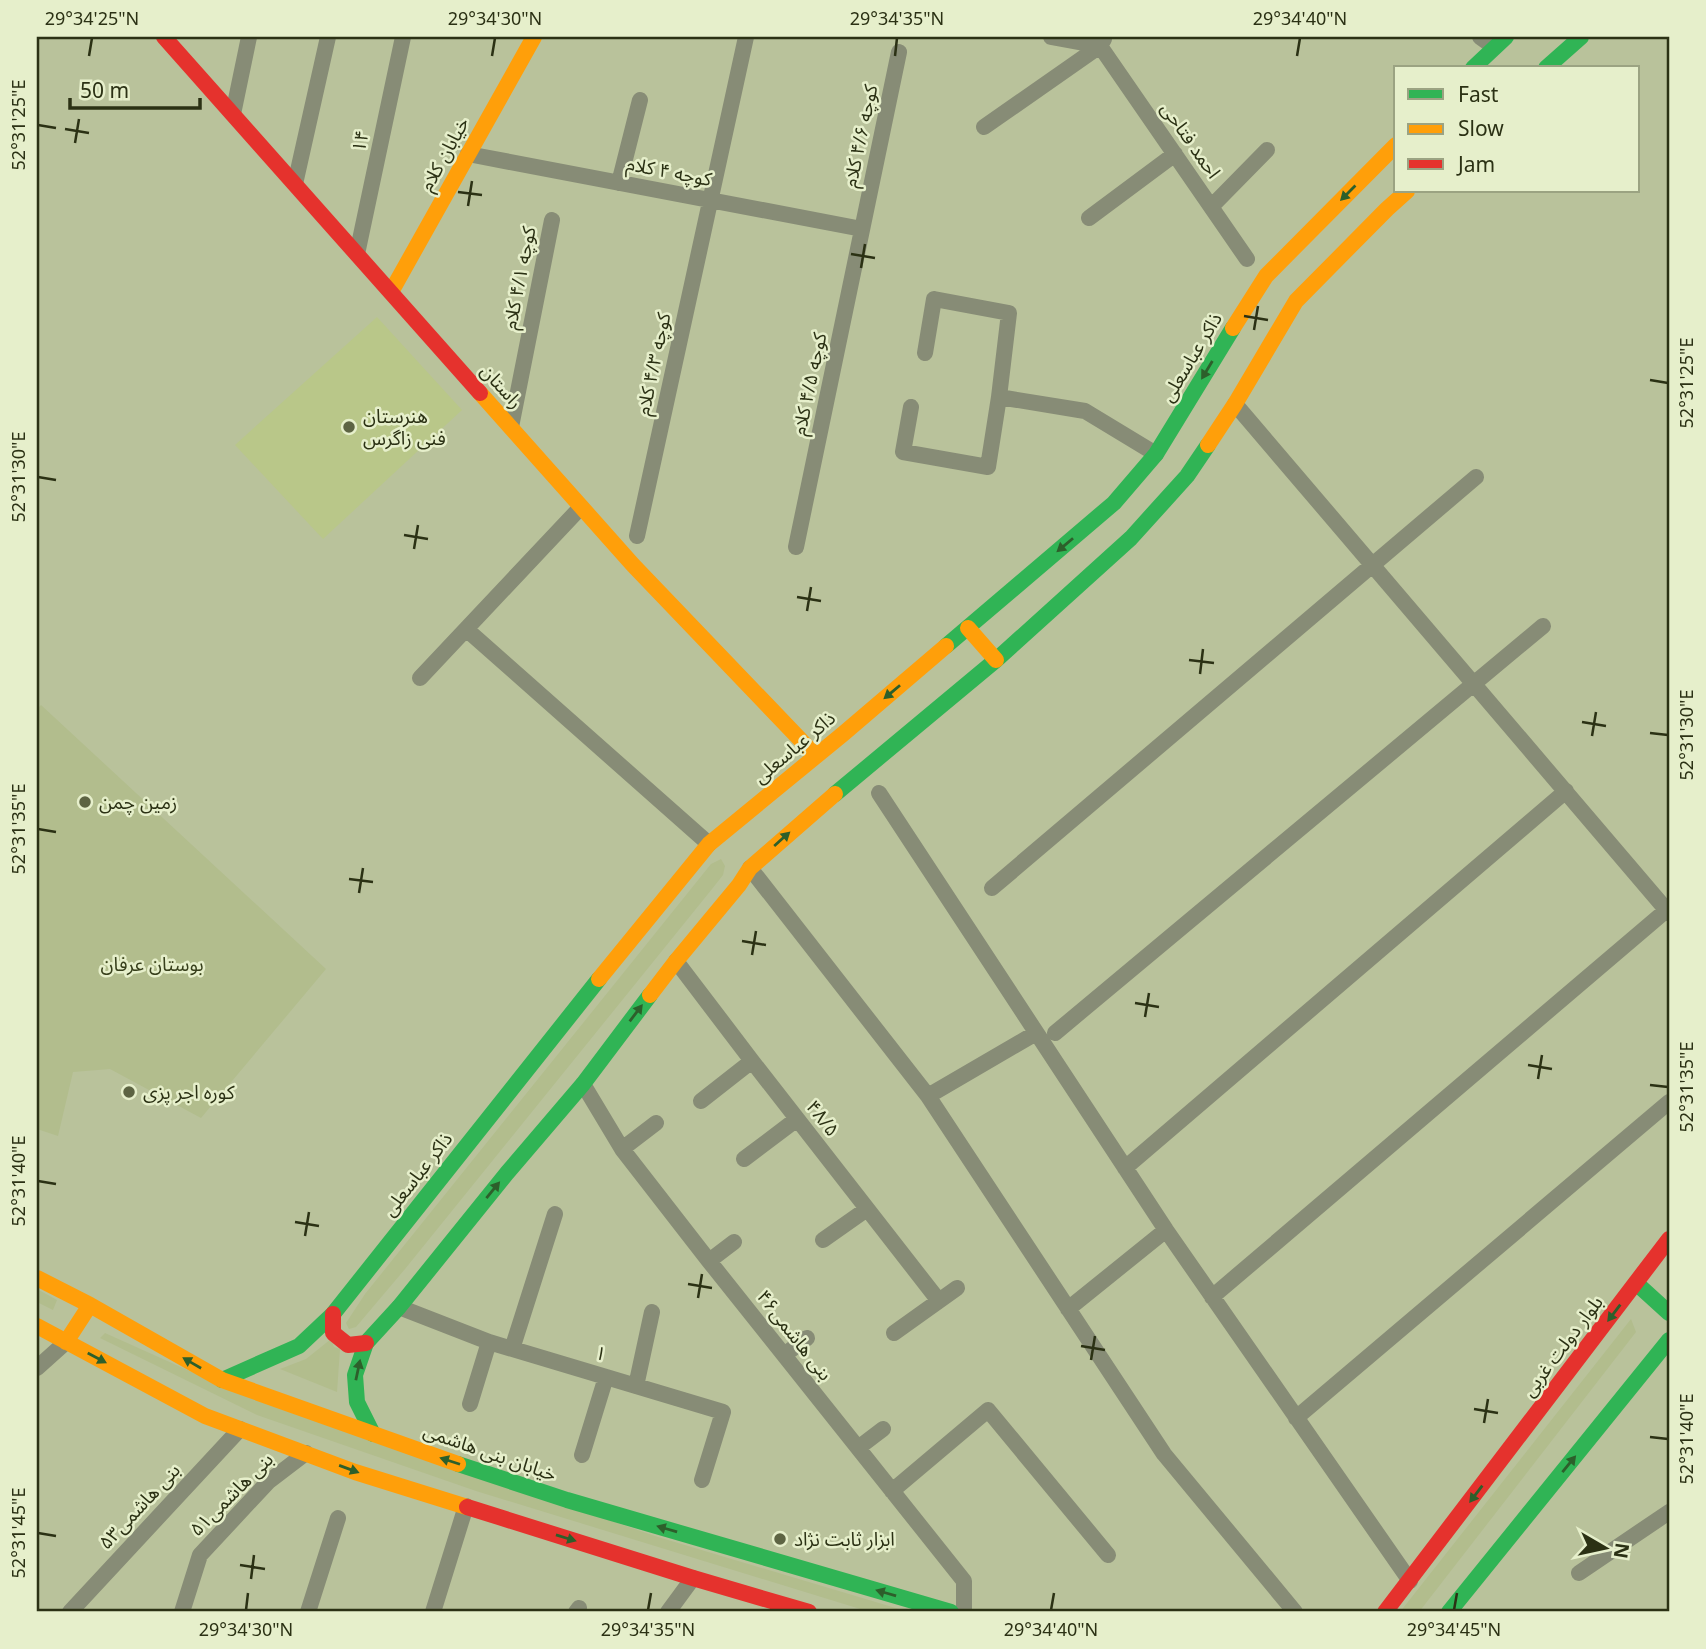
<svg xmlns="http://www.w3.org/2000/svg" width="1706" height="1649" font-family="'Noto Sans','Noto Sans Arabic',sans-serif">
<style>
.built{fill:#b9c789}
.green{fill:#b2bd8d}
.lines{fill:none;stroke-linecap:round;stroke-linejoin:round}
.street{stroke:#878c76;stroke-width:16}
.fast{stroke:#30b455;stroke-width:16}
.slow{stroke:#ff9f0a;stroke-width:16}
.jam{stroke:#e5322d;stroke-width:16}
.oneway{fill:#2d5f2b}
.ticks{fill:none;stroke:#2b3114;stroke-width:2.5}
.poi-dot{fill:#5d6443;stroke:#e6efcb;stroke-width:2.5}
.labels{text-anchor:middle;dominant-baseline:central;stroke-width:5;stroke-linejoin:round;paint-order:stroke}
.street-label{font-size:19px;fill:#2b3114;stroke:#e6efcb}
.poi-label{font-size:19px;fill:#2b3114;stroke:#e6efcb;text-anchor:start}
.park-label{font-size:19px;fill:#373f1b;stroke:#e6efcb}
.neatline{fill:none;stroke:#2b3114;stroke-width:2.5}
.ticks-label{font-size:18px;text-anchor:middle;fill:#2b3114}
</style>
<rect width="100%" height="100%" fill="#b9c29b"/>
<path class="built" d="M377,317l85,93 -139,129 -88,-94z"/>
<path class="green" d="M41,705l285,264 -125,149 -91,-49 -37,3 -15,64 -21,-7v-420z
M721,859l4,7 -2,9 -11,14 -307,380 -49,58 -7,2 -3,-6 19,-29 346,-430z
M37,1289l20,11 -4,10 -16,-8z
M1631,1319l5,13 -217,280h-19z
M105,1333l129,58 424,146 251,75h-39l-394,-121 -219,-76 -157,-77z
M331,1339l3,8 6,2 -3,43 -57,-23 26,-10z"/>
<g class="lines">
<path class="street" d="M1051,37l49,9
M1480,37l14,10
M1100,46l147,213
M233,114l16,-77
M984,127l116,-81 4,-7
M468,154l394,75
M619,183l21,-83
M295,184l33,-147
M1212,206l55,-56
M1089,218l86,-64
M357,254l46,-217
M925,353l9,-54 75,14 -10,84 86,14 71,43
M1235,404l434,509
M911,407l-8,45 85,15 11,-70
M511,427l41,-207
M637,536l109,-499
M796,547l103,-495
M466,629l243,215
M420,678l161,-171
M879,793l287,437 244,351
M750,868l178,228 236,358 131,158
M992,888l484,-411
M676,961l76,100 187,240
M1055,1033l488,-407
M583,1084l39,65 87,112 255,320v31
M928,1096l108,-63
M701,1101l51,-40
M622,1149l34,-26
M744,1159l53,-40
M1125,1168l441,-377
M823,1240l44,-31
M709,1261l25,-19
M1212,1297l457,-389
M399,1307l90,35 234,70 -21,68
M1068,1309l98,-79
M894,1333l63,-45
M512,1349l43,-135
M784,1355l23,-17
M37,1368l29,-26
M636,1386l16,-74
M470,1404l19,-62
M1296,1418l373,-316
M858,1448l25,-19
M582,1455l24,-78
M892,1491l96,-81 120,145
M1579,1573l90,-61
M70,1612l170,-183
M182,1612l18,-57 68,-73 38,-29
M308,1612l30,-94
M433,1612l33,-106
M576,1612l3,-4
M668,1612l25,-34"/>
<path class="fast" d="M1473,68l33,-31
M1546,68l35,-31
M946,646l168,-143 42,-49 77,-126
M835,794l161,-134 135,-122 56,-62 21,-31
M1636,1283l33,30
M222,1380l77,-34 34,-32 266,-335
M373,1434l-16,-32 -2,-27 11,-32 33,-36 108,-134 76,-89 67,-89
M458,1464l109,36 384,112
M1449,1612l220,-272"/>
<path class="slow" d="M391,292l143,-255
M1233,328l33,-52 130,-131
M480,393l153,172 183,191
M1208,445l27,-41 61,-103 91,-92 20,-18
M968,628l28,32
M599,979l110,-135 134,-110 103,-88
M650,995l26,-34 63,-76 11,-17 85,-74
M37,1278l53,27 132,75 236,84
M37,1326l168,90 150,56 112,35
M66,1342l24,-37"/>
<path class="jam" d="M164,37l316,356
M333,1314v19l15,12 18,-2
M467,1507l226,71 116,34
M1385,1612l284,-373"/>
</g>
<defs><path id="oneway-solid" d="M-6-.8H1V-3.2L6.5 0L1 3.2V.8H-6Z" transform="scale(1.75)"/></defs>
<g class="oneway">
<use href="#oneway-solid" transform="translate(1348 193) rotate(135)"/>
<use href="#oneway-solid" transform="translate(1207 370) rotate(121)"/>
<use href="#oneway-solid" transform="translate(1065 545) rotate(140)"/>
<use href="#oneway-solid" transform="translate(892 692) rotate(140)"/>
<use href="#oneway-solid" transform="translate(782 839) rotate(-42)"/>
<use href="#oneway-solid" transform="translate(636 1013) rotate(-53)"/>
<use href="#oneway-solid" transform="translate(493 1190) rotate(-51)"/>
<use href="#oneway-solid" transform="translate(1614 1313) rotate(127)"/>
<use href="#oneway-solid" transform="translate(97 1358) rotate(28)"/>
<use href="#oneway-solid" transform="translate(192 1363) rotate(-150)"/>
<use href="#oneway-solid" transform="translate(358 1370) rotate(-78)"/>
<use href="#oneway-solid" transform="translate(450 1461) rotate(-162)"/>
<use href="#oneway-solid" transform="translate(1569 1464) rotate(-51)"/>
<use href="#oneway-solid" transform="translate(349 1469) rotate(20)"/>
<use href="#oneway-solid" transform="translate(1476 1494) rotate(127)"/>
<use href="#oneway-solid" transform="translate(667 1529) rotate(-164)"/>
<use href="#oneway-solid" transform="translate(566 1538) rotate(17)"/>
<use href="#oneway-solid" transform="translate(886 1593) rotate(-164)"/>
</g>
<path class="ticks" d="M89,56l3,-18M492,56l3,-18M895,56l2,-18M1297,56l3,-18M38,125l18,3M65,129l24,4M75,143l4,-24M458,192l24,3M468,206l4,-25M851,254l24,4M861,268l4,-24M1244,316l24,4M1254,330l4,-24M1650,380l18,3M38,477l18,3M404,535l24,4M414,549l4,-24M797,597l24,4M807,611l4,-24M1189,660l25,3M1200,674l3,-25M1582,722l24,4M1650,733l18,2M1592,736l4,-24M38,829l18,3M349,879l24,3M359,893l4,-25M742,941l24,4M752,955l4,-24M1135,1003l24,4M1145,1017l4,-24M1528,1065l24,4M1538,1079l4,-24M1650,1085l18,2M38,1181l18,3M295,1222l24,4M305,1236l4,-24M688,1284l24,4M698,1298l4,-24M1081,1346l24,4M1091,1360l4,-24M1474,1409l24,4M1484,1423l4,-24M1650,1437l18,2M38,1533l18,3M240,1565l25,4M251,1579l3,-24M246,1610l2,-17M648,1610l3,-17M1051,1610l3,-17M1454,1610l3,-17"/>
<g class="poi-dot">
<circle cx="349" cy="427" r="7"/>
<circle cx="85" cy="802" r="7"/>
<circle cx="129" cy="1092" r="7"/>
<circle cx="780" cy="1539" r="7"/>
</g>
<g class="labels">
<g class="street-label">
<text transform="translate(860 136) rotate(-78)">کوچه ۴/۶ کلام</text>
<text transform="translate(1191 140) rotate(55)">احمد فتاحی</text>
<text transform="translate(360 141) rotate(-78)">۱۴</text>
<text transform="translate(444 154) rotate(-61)">خیابان کلام</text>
<text transform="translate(669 171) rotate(11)">کوچه ۴ کلام</text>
<text transform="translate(519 278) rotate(-79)">کوچه ۴/۱ کلام</text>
<text transform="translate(1191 357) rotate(-59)">ذاکر عباسعلی</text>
<text transform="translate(653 364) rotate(-78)">کوچه ۴/۳ کلام</text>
<text transform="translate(809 384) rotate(-78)">کوچه ۴/۵ کلام</text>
<text transform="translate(502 386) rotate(48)">راستان</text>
<text transform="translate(794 747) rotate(-40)">ذاکر عباسعلی</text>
<text transform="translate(823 1118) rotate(52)">۴۸/۵</text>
<text transform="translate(417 1174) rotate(-52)">ذاکر عباسعلی</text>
<text transform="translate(795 1335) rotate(52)">بنی هاشمی۴۶</text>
<text transform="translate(1562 1346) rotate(-53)">بلوار دولت غربی</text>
<text transform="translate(601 1353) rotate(17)">۱</text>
<text transform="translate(490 1452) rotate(19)">خیابان بنی هاشمی</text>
<text transform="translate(231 1494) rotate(-45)">بنی هاشمی۵۱</text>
<text transform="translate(139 1506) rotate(-47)">بنی هاشمی۵۳</text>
</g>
<g class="poi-label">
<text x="363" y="416">هنرستان<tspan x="363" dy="22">فنی زاگرس</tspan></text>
<text x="99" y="802">زمین چمن</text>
<text x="143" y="1092">کوره اجر پزی</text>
<text x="794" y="1539">ابزار ثابت نژاد</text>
</g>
<g class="park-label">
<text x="152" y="964">بوستان عرفان</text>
</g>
</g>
<rect width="1706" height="1649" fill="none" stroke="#e6efcb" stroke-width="77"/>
<rect x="1394" y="66" width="245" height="126" fill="#e6efcb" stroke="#9ba382" stroke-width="2"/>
<rect x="1408" y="89" width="35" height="10" fill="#30b455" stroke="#9ba382" stroke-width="2"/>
<text x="1458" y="102" font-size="21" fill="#2b3114">Fast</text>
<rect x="1408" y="124" width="35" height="10" fill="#ff9f0a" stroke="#9ba382" stroke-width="2"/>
<text x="1458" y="136" font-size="21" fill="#2b3114">Slow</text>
<rect x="1408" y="159" width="35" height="10" fill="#e5322d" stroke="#9ba382" stroke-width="2"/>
<text x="1458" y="172" font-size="21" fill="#2b3114">Jam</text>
<g transform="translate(1605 1548) rotate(99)" stroke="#e6efcb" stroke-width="5" paint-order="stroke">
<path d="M0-5L12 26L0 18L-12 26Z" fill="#2b3114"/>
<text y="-10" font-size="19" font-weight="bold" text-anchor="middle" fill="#2b3114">N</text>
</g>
<path d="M70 98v10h130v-10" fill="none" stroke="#2b3114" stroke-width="3.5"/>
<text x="80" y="98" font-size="21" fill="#2b3114" stroke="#e6efcb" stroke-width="5" paint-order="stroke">50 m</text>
<rect x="38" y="38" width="1630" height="1572" class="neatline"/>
<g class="ticks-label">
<text x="92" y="25">29°34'25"N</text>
<text x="495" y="25">29°34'30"N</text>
<text x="897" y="25">29°34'35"N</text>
<text x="1300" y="25">29°34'40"N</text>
<text transform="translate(19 125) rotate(-90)" y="6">52°31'25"E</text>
<text transform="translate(1687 383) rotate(-90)" y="6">52°31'25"E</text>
<text transform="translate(19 477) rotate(-90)" y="6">52°31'30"E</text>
<text transform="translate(1687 735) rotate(-90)" y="6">52°31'30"E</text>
<text transform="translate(19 829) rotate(-90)" y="6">52°31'35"E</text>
<text transform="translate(1687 1087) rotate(-90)" y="6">52°31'35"E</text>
<text transform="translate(19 1181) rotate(-90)" y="6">52°31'40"E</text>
<text transform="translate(1687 1439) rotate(-90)" y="6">52°31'40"E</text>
<text transform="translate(19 1533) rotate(-90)" y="6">52°31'45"E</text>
<text x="246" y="1636">29°34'30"N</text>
<text x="648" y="1636">29°34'35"N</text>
<text x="1051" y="1636">29°34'40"N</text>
<text x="1454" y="1636">29°34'45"N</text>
</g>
</svg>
